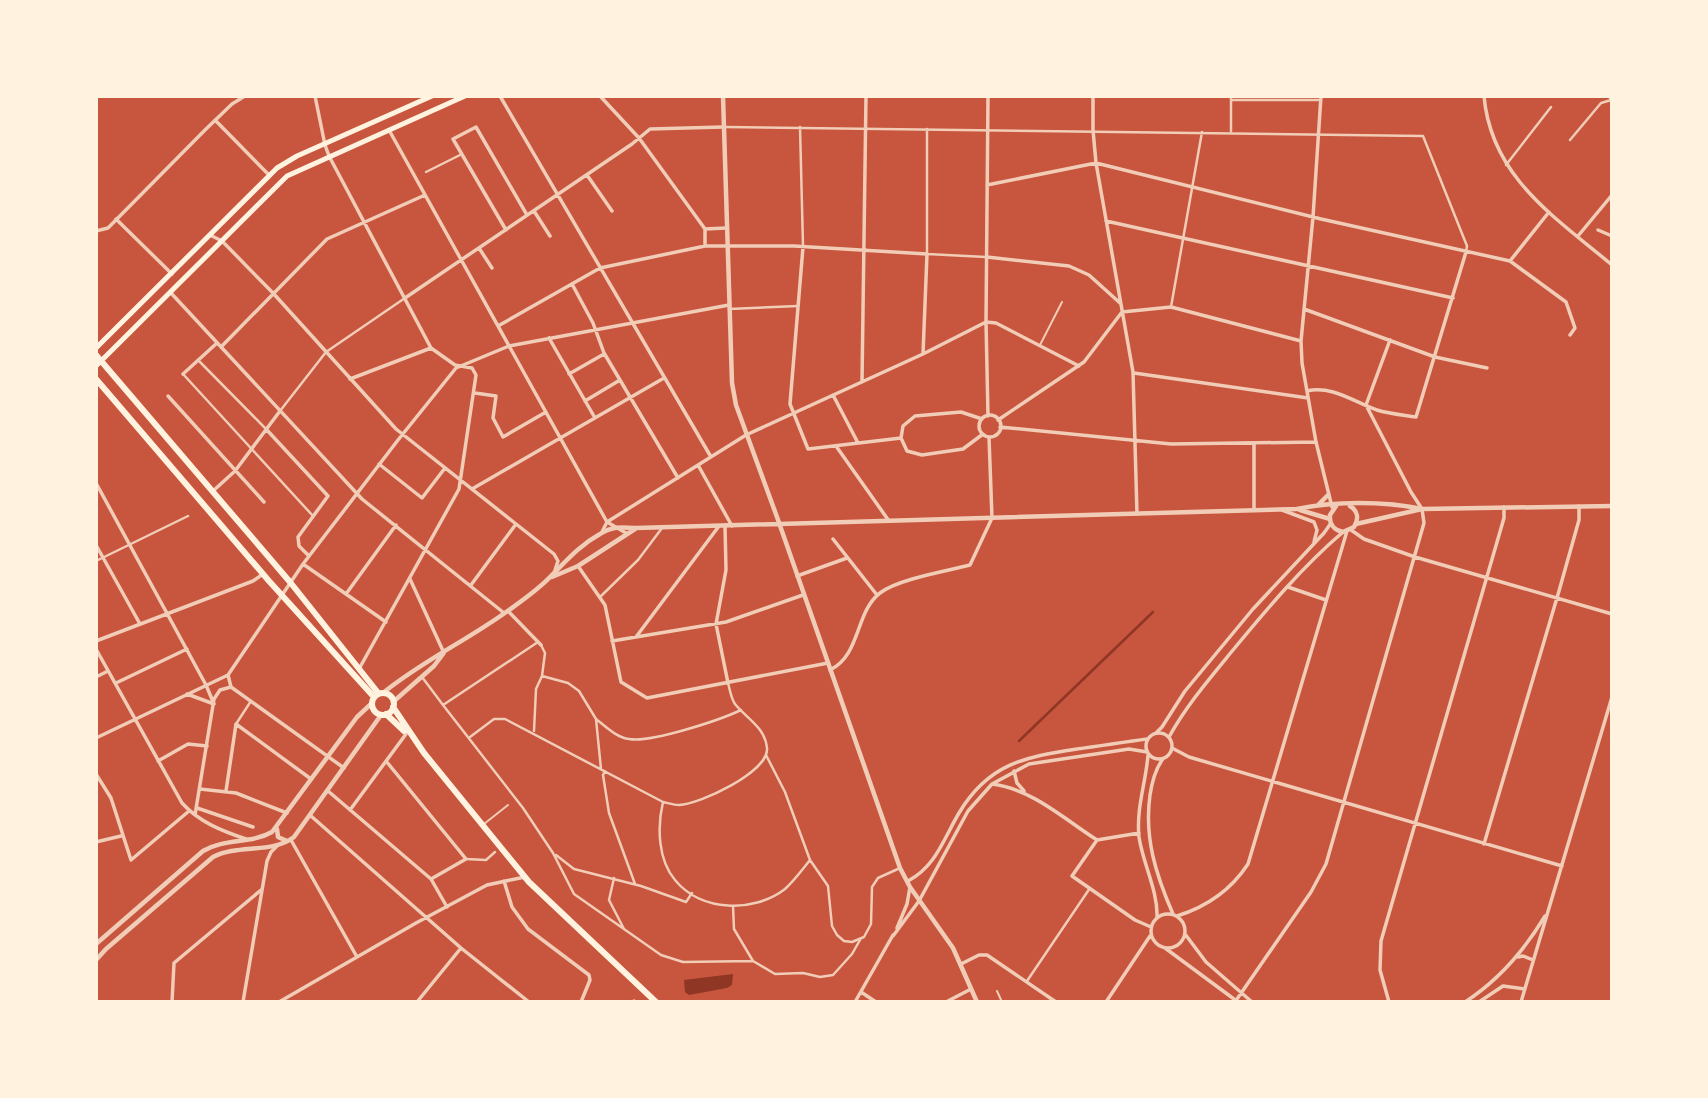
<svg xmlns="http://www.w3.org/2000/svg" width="1708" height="1098" font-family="Lato,sans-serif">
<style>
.water{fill:#8f3625}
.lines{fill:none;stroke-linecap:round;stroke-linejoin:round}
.stream{stroke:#8f3625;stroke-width:2.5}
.service{stroke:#f1ccb7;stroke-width:2}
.pedestrian{stroke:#f1ccb7;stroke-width:2.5}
.minor{stroke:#f1ccb7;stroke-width:3.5}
.tertiary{stroke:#f1ccb7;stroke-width:4.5}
.secondary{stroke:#fff3e0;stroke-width:5}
.primary{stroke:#fff3e0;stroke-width:6}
</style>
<rect width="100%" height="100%" fill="#c8553d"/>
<path class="water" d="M733,974l-1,11 -5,3 -38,7 -4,-3 -1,-12z"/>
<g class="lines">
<path class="stream" d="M1019,741l134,-129"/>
<path class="service" d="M1040,345l22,-43
M484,824l24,-19
M997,991l5,11"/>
<path class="pedestrian" d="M1231,100h90
M725,127l698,9 44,110 -1,6
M800,127l3,119
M927,129v125l59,3
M1231,131v-35
M1570,140l31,-37 10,-3
M1506,165l45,-58
M426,172l34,-17
M1171,307l31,-175
M729,309l69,-3
M198,360l68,69
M183,374l130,142
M280,411l46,-59 79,-54
M96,561l92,-45
M600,597l38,-37 24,-32
M541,645l4,8 -3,23 26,7 11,8 17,28 5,50
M422,677l21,28 95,-63
M728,683c2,7 3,15 7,21 11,14 30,23 32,44 2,24 -67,56 -88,57 -5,0 -11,-2 -16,-3 -6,25 -5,58 12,78 26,32 79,33 110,9 9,-8 17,-19 25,-29
M443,705l80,103 30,45 21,41 87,61 22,7 70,-1 22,13 28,-1 17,4 13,-2 19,-21 8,-14
M596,719c9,7 21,19 33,20 22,4 91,-19 112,-29
M236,724l15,-23
M534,731l2,-42 6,-13
M470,737l24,-18h11l158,83
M766,755l19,37 25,68 18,26 4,40 5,9 7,6 8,1 12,-5 7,-13 1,-37 6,-9 22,-10
M605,771l-2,4 6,38 26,71
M556,855l18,14 67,17 45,16 6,-9
M466,859l20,1 9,-8
M614,878l-5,22 15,29
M733,906l1,23 19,32
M1027,981l63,-93"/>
<path class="minor" d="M315,96l10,49 4,11 102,192 24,17 17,3 4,7 -17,114 -100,180
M500,96l211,361
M600,96l39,42 66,91
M1093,96v34l3,33 37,209 4,142
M1321,96l-8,121 -12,124 1,22 14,79 16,65
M1484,96c7,81 71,121 128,169
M1610,96l2,8
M215,120l54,55
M389,130l218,392 19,11
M587,175l25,36
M987,185l109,-22 225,56 189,42 56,41 9,26 -5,7
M534,211l16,25
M116,219l56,55
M1106,221l347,77
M726,228l-21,1v17h89l133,8 -4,100
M506,230l-53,-91 23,-12 51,88
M1598,230l14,6
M96,231l12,-3 97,-98 27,-26 13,-8
M210,235l12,6 51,52 123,136 158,125 4,7 -3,9
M1578,236l34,-41
M803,247l-13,157 18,45 93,-11
M479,248l13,20
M987,257l82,9 20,9 31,28
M1510,261l39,-49
M572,284l21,39 11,30 74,125
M171,293l191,206 142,114
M405,298l227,-154 18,-15 73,-2
M1304,309l131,48 52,11
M498,326l102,-58 105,-22
M549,338l46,80
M221,347l106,-108 98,-44
M1134,373l174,25
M183,374l34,-31
M569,374l35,-20
M350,379l81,-31
M862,382l4,-286
M1307,391c25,-6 47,11 70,19 13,4 27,5 39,7l50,-165
M475,393l21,3 -3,22 10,19 43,-25
M833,395l25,48
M168,396l96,106
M585,401l35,-21
M979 426a11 11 0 1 1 22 0a11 11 0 1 1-22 0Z
M988,416l-2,-94 2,-226
M982,419l-21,-7 -46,4 -12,10 -2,12 6,13 15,4 41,-6 20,-15
M998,420l86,-58 38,-50 49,-5 130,34
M1000,427l171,17 145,-2
M266,429l62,67 -30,41 1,9 10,10
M1254,444v66
M836,446l53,75
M379,464l43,34 23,-30
M698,465l34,61
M96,483l110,202 8,19
M472,489l192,-111
M213,491l22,-20 45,-60
M1282,510l32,12 3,8 -3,12
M725,526l1,44 -10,54 12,59
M1351,530l13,9 51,18 197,57
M602,532l5,-10 139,-87 177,-81 63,-32 10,1 83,43
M833,539l44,56
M96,545l44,79
M303,564l83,58
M578,566l27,39 16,77 26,16 181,-35
M797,576l50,-18
M410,579l34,74
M471,585l45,-61
M1288,587l38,13
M346,594l50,-69
M508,611l33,34
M636,637l83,-111
M96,641l157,-60 10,-7
M612,641l114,-19 77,-27
M96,649l86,154c17,19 40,28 64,36
M830,670c31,-15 25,-58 50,-77 18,-14 67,-22 90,-28l22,-47 -3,-81
M228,675l3,12 113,81
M96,677l12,-6
M116,683l71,-34
M187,694l27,10
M1146 746a13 13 0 1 1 26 0a13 13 0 1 1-26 0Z
M1156,733l6,-6 23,-36 68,-82 71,-76 7,-10
M1169,737c17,-31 41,-59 64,-87 34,-41 69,-83 110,-118
M96,738l132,-63 75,-111 95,-124 58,-72 53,-22 220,-41
M1172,748l17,9 373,109
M1148,755c-2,27 -12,53 -9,82 4,27 19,54 18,80
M1163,759c-8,10 -11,23 -13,36 -6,43 6,80 23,119
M158,761l30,-17 19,2
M386,761l80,98 -35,20
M1014,771l3,12 7,8
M96,774l15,24 20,62 58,-49
M992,784c40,5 72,35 105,56
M200,789l36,4 51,20
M226,791l10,-67 75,55
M328,791l103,88 16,28
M197,808l56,19
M350,810l56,-76
M195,815l19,-116 6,-9 11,-3
M311,816l150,132 68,54
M1139,833l-42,7 -25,36 63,44 16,7
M291,840l66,117
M96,842l25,-6
M1484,844l75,-253 20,-71v-14
M504,881l8,26 16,22 61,46 1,5 -9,22
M908,881c28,-15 35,-41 51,-68 29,-49 65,-56 118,-64 23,-3 47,-7 70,-10
M1151 931a17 17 0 1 1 34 0a17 17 0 1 1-34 0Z
M1177,916c29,-9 54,-26 71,-52l99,-333
M897,928l10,-24 3,-17
M1185,934l21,28 46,40
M893,936l26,-35 49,-90 24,-27 37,-20 100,-15 18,3
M1165,948l73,54
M1518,957l5,-1 10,4
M961,964l18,-9h8l69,47
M861,992l15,10
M172,1002l2,-39 87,-73
M243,1002l24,-141 4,-9 7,-7
M279,1002l137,-79 71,-38 38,-8
M417,1002l44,-54
M634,1002v-1
M855,1002l38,-67
M946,1002l25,-13
M1106,1002l44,-66
M1235,1002l76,-110 15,-28 98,-341 -2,-14 -11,-17 -45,-87 24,-65
M1389,1002l-9,-32 1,-29 123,-423v-11
M1465,1002c34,-22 59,-51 80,-86
M1479,1002l24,-16 22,3
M1521,1002l91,-305"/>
<path class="tertiary" d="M723,96l9,287 4,22 41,112 123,351 10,19 43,61 24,54
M1319,504l9,-9
M1336,506l-6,9c-1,9 4,15 13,17l11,-5c5,-8 4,-16 -4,-21
M1300,510l30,9
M1356,524l66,-15 190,-3
M552,577l26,-11 57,-37
M383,693c39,-32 85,-53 126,-83 14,-10 30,-21 42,-34 16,-16 29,-31 49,-42 12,-8 22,-7 36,-6l661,-19c36,-8 89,-8 125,0
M393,702l41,-36 9,-12
M277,829l1,8 9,4
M96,944l107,-93c22,-13 48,-7 69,-19l85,-115 15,-14
M96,960l10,-11 107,-92c25,-13 59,-3 81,-20l87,-122"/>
<path class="secondary" d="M96,348l181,-180 20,-12 135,-60
M96,366l191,-190 178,-80"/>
<path class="primary" d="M96,355l194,227 89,112
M96,379l173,202 105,116
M372 704a11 11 0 1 1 22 0a11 11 0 1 1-22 0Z
M393,707l31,46 105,129 127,120
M386,714l18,17"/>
</g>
<rect width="1708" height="1098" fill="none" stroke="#fff3e0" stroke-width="196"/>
</svg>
